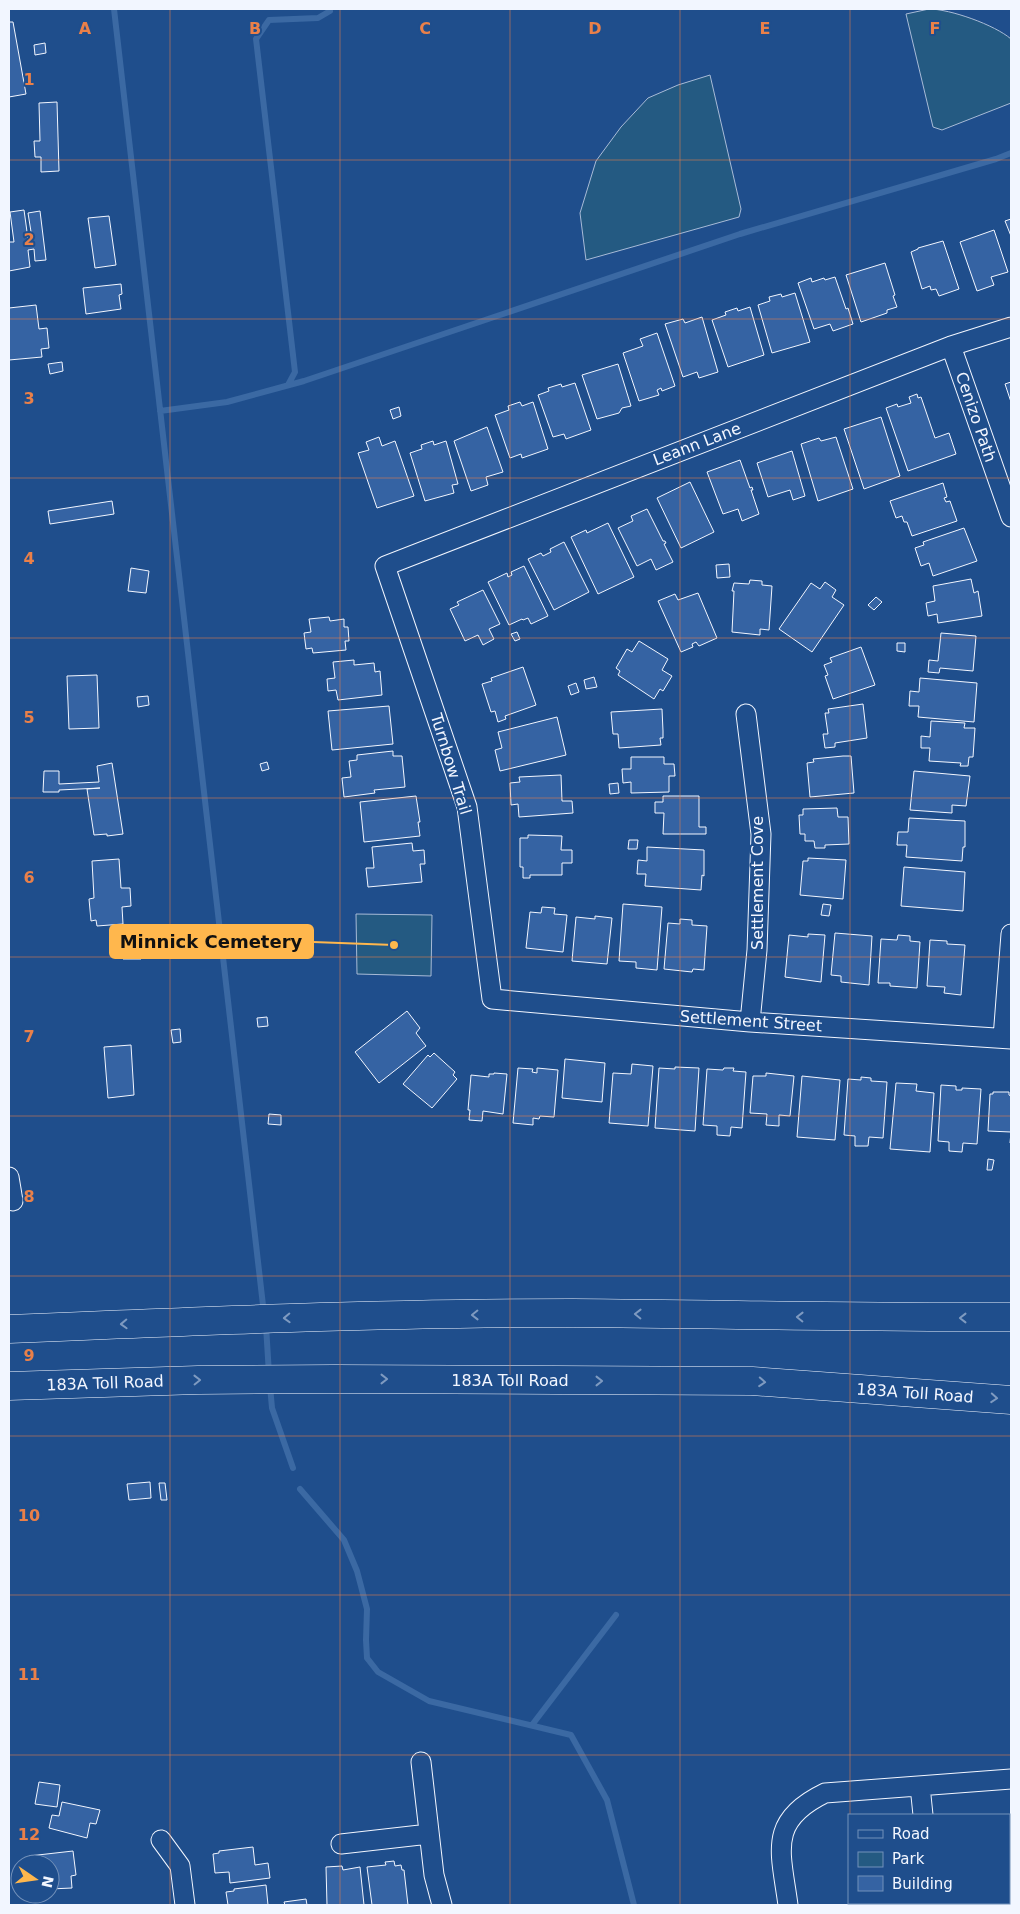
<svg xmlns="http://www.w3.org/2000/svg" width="1020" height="1914" font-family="'DejaVu Sans',sans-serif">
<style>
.green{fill:#245a82;stroke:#a8bbd7}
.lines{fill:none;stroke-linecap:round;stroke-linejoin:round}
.stream{stroke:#3b69a3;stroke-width:6}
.building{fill:#3563a3;stroke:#f2f6ff}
.street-casing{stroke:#f2f6ff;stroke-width:21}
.highway-casing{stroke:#f2f6ff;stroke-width:29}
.street{stroke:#1f4e8c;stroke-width:19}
.highway{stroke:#1f4e8c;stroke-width:28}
.oneway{stroke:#7e9ac0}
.grid{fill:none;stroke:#ea8049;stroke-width:1;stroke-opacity:0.55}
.labels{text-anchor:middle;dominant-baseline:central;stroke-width:4;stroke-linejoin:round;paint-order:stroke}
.street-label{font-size:16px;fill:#f2f6ff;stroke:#1f4e8c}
.grid-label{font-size:16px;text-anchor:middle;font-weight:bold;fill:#ea8049;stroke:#1f4e8c;stroke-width:4;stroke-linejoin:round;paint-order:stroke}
.leader{fill:none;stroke:#ffb74d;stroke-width:2}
.callout-dot{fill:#ffb74d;stroke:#1f4e8c;stroke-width:2}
.callout{fill:#ffb74d;stroke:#ffb74d;stroke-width:2}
.callout-label{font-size:18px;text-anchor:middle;font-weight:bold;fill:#111}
</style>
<rect width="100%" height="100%" fill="#1f4e8c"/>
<path class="green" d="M929,9c21,0 66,16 82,30v64l-69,27 -9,-3 -27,-113z
M710,75l31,134 -2,8 -153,43 -6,-47 16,-52 25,-34 27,-29 30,-13z
M356,914l76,1 -1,61 -74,-2z"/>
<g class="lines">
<path class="stream" d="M114,9l150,1305
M288,385l7,-13 -39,-333 13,-19 49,-2 12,-7
M160,411l67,-9 77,-21 436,-147 256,-75 15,-6
M266,1326l3,48
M270,1386l2,22 21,60
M300,1489l44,51 13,31 10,38 -1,31 1,18 11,14 51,29 142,34 36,65 27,105
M532,1725l84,-110"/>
</g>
<path class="building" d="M9,22h4l13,72 -17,3z
M45,43l1,10 -11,2 -1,-10z
M57,102l2,69 -18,1v-15h-6l-1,-16h6l-1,-38z
M24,210l4,29 4,-1 -4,-25 12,-2 6,49 -11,1 -1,-12 -6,1 2,17 -21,4v-29h5l-4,-30z
M109,216l7,49 -21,3 -7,-50z
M1011,219v17l-6,-15z
M994,230l14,42 -17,5 3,8 -17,6 -17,-49z
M943,241l16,48 -20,7 -3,-7 -5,1 -1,-4 -8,3 -11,-37 7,-3v-1z
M885,263l10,32 -2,1 4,11 -10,3v3l-26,9 -15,-47z
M835,277l11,32 2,-1 5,16 -20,7 -3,-7 -16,5 -16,-46 13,-5 1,4 12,-4 1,2z
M121,284l1,10 -3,1 2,14 -35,5 -3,-26z
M795,293l15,49 -38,11 -14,-48 12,-4 -1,-4 12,-3 1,3z
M36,305l3,24 8,-1 2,20 -8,1 1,8 -33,3v-52z
M750,307l14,48 -36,12 -16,-47 14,-5 -1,-3 12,-4 1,3z
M702,317l16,55 -19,6 -2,-6 -14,5 -18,-53 18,-5 2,4z
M657,333l18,53 -13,5 -1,-3 -4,2 2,5 -20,6 -16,-48 20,-7 -3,-7z
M62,362l1,9 -13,3 -2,-10z
M618,364l13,42 -9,2 -3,5 -22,6 -15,-44z
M1011,382v20l-6,-18z
M575,383l16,47 -25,9 -2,-5 -11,3 -15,-42 11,-4 -1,-3 13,-4 1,3z
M917,394l1,4 3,-1 14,41 14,-5 7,21 -48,17 -22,-63 11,-4 1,3 13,-4 -2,-6z
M520,402l2,4 11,-4 15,47 -26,9 -1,-4 -11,4 -15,-43 14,-5 -1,-4z
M399,407l2,9 -8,3 -3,-9z
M881,417l19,59 -36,13 -20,-60z
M487,427l16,45 -17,5 2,8 -17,6 -17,-50z
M379,437l3,9 13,-5 19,55 -37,12 -19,-55 11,-3 -3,-8z
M836,437l17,52 -35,12 -17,-57 18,-6 2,3z
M433,441l1,4 12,-4 12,43 -6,1 2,8 -29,8 -15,-48 12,-4 -1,-4z
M792,451l13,45 -12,4 -3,-10 -22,7 -11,-34z
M740,460l10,28 2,-1 1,3h-2l8,24 -17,7 -4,-12 -15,5 -16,-42z
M690,482l24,50 -33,16 -24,-50z
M943,483l4,14 -3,1 2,4 4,-1 7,20 -45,15 -5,-14h-3l-2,-6 -6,2 -6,-17z
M112,501l2,13 -64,10 -2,-13z
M647,509l16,32h2l1,2 -2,1 9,18 -17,8 -5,-11 -14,7 -19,-38 15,-7 -2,-5z
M608,523l26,54 -36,17 -27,-57 15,-7 1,3z
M964,528l13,33 -44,15 -4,-13 -8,3 -6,-18 9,-3 -1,-3z
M564,542l25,50 -35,18 -26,-51 13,-6 2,3 8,-4 -1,-3z
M729,564l1,13 -13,1 -1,-13z
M524,566l24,50 -17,8 -3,-6 -5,2 -1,-1 -13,6 -21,-43 19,-9 1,4 4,-2 -1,-3z
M131,568l18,3 -3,22 -18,-2z
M971,579l3,14 4,-2 4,25 -44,7 -1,-9 -9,2 -2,-13 9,-2 -2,-15z
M750,580l12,1v4l10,1 -3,44 -9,-1v6l-28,-3 2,-41h-2l2,-8 15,1z
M825,582l11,8 -4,7 12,8 -32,47 -33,-23 32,-46 9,6z
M483,590l17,34 -11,5 5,10 -11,6 -5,-10 -13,6 -15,-32 9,-4 -2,-3z
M698,593l19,45 -18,8 -3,-4 -4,2 1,3 -12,5 -23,-51 17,-7 3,6z
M876,597l6,5 -8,8 -6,-5z
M329,617l1,4 14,-2v8h4l1,14h-4l1,9 -33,3 -1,-5 -6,1 -2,-16 7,-1 -2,-13z
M517,632l3,7 -5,2 -4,-7z
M941,633l35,3 -3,35 -33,-3 -1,5 -11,-1 1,-12 9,1z
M639,641l29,18 -6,11 10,6 -9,15 -3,-2 -6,10 -36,-24 2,-4 -4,-3 11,-19 5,3z
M897,643h8v9l-8,-1z
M861,647l14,38 -42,14 -8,-23 3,-1 -4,-10 8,-3 -2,-4z
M354,660v5l20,-2 1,9 5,-1 2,24 -44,5 -2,-10 -8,1 -1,-12 8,-1 -2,-16z
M523,667l13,38 -31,11 1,3 -8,3 -3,-11 -4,1 -9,-28 10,-3 -1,-3z
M97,675l2,53 -30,1 -2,-53z
M594,677l3,10 -11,2 -2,-9z
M920,678l57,5 -3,39 -56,-5 1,-11h-10l1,-15 9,1z
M576,683l3,9 -8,3 -3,-9z
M148,696l1,9 -11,2 -1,-10z
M863,704l4,34 -32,5v4l-10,1 -2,-14h5l-3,-21h4l-1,-4z
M389,706l4,38 -61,6 -4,-39z
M662,709l1,22v7h-3l1,7 -42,3 -1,-14h-5l-2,-22z
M557,717l9,38 -66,16 -5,-21 7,-2 -4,-16z
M931,721l34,2 -1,5h11l-2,29h-4l-1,9h-8l1,-3 -32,-2 1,-13h-9v-12l9,1z
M393,751v5h9l3,31 -31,3 1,3 -31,4 -2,-19 9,-1 -2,-16 8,-1v-5z
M843,756h8l3,37 -44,4 -3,-34 7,-1 -1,-3z
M631,757h33v7h10l1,12h-6v16l-38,1v-11l-8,1 -1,-14h9z
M267,762l2,7 -7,2 -2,-7z
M112,763l11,71 -16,2v-2l-13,1 -7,-46 13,-1 -41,2v2h-16l1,-21h15v13l40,-2 -2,-16z
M914,771l56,5 -4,30 -14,-1v8l-42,-3z
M561,775l1,26h10l1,12 -54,4 -1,-13 -7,1 -1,-22 10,-1 -1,-5z
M618,783l1,10 -9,1 -1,-10z
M416,796l4,26h-2l2,14 -56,6 -4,-40z
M663,796h36v31h7v7h-43l1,-21h-9v-11h8z
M837,808l1,9h10l1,27 -24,1v3h-10l-1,-7h-9v-7h-5l-1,-19h4v-6z
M909,818l56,3v26h-2l-1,14 -56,-4 1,-12h-10l1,-13h10z
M528,835l34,1 -1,14h11v13h-10v12h-32v3h-7v-11h-3v-29h8z
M629,840h9l-1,9h-9z
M412,843l1,8 11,-1 1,14h-5l2,18 -54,5 -2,-19h8l-2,-21z
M647,847l57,3v26l-2,-1 -1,15 -56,-4 1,-12h-9l1,-14 9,1z
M808,858l38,2 -3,39 -43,-4 3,-34h5z
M119,859l2,29h9l1,18 -9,1 1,17 -26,2 -1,-6 -5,1 -2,-22 5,-1 -2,-37z
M904,867l61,5 -2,39 -62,-5z
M623,904l39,3 -5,63 -21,-2v-6l-17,-1z
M823,904l8,1 -2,11 -8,-1z
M542,907l13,1 -1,6 13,1 -4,37 -37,-4 4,-36 11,1z
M595,916l17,2 -5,46 -35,-3 4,-44 19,2z
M680,919l12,1v5l15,1 -3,44 -11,-1 -1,3 -28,-3 4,-46 12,1z
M835,933l37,3 -3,49 -28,-3v-6l-10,-1z
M808,934l17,1 -4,47 -36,-5 4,-42 19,2z
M898,935l12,1v5l10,1 -3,46 -27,-2v-3h-12l3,-44 16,1z
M123,938h18v21h-18z
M930,940l17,1v3l18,1 -4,50 -17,-2 1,-6 -18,-1z
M407,1011l13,17 -4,5 10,13 -47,37 -24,-31z
M267,1017l1,9 -10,1 -1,-9z
M180,1029l1,13 -8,1 -2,-13z
M131,1045l3,50 -26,3 -4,-51z
M434,1053l21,19 -2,3 4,4 -25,29 -29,-24 25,-29 2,2z
M565,1059l40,4 -3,39 -40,-4z
M632,1064l21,2 -5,60 -39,-3 4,-50 18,1z
M675,1067l24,1 -4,63 -40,-3 4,-60 16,1z
M518,1068l15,1 -1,3 5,1v-5l21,2 -4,47 -14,-1 -1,3 -6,-1v7l-20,-2z
M724,1068h10l-1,3 13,1 -4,56 -11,-1 -1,9 -13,-1v-9l-14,-1 4,-56 16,1z
M494,1073l13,1 -4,40 -20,-3 -1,10 -13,-1 1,-10h-2l3,-35 18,2v-3h5z
M766,1073l28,3 -4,40 -11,-1v11l-13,-1 1,-11 -17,-1 3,-37h13z
M802,1076l38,4 -5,60 -38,-3z
M861,1077l10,1v3l16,1 -4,56 -14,-1 -1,9h-13v-10l-11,-1 4,-56 13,1z
M896,1083l21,1 -1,7 18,2 -4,59 -40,-3z
M941,1085l15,1v4h6v-2l19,1 -4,55 -14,-1 -1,9 -13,-1v-9l-11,-1z
M993,1092h16v3l2,1v47h-1l1,-11 -23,-1 2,-37h3z
M269,1114l12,1v10l-13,-1z
M988,1159l6,1 -2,10h-5z
M150,1482l1,16 -22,2 -2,-16z
M159,1483h6l2,17h-6z
M39,1782l21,3 -3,22 -22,-3z
M62,1802l38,8 -4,14 -6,-1 -3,15 -38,-10 3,-13 7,1z
M253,1847l2,18 13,-2 2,15 -40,5 -1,-11 -14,1 -2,-19 6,-1v-2z
M73,1851l3,24 -5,1 1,12 -22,1v-25h-20l-1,-8z
M394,1861l1,5 6,-1 1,5h2l4,35h-36l-5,-38 19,-2 -1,-3z
M342,1866l1,4 17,-3 4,38h-37l-1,-38z
M266,1885l2,20h-40l-2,-13 8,-1v-2z
M306,1899l1,6h-22l-1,-3z"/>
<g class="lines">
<g class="street-casing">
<path id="street" d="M1011,327l-60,19 -566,220 82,241 25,192 258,23 261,17
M951,346l60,171
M746,714l15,120 -4,116 -7,72
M1003,1038l8,-104
M9,1177l4,24
M421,1762l13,113 8,30
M920,1786l3,29
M161,1840l19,26 5,39
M341,1844l88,-10
M932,1903v2
M788,1905c-7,-53 -21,-84 37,-112l186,-14"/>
</g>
<g class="highway-casing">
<path id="highway" d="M9,1329c188,-8 376,-16 564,-16 146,1 292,5 438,4
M9,1386l189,-6 137,-1 417,2 259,19"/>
</g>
<use href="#street" class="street"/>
<use href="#highway" class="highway"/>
</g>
<defs><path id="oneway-chevron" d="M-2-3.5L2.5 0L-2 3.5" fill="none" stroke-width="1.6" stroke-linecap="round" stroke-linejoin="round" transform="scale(1.25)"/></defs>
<g class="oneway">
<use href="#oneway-chevron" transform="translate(638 1314) rotate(-179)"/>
<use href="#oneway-chevron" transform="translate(475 1315) rotate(179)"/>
<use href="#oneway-chevron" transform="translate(800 1317) rotate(-179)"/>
<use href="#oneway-chevron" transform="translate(287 1318) rotate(178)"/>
<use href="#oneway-chevron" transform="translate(963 1318) rotate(180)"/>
<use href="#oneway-chevron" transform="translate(124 1324) rotate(178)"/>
<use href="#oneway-chevron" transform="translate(384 1379)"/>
<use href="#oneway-chevron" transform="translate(197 1380) rotate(-1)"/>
<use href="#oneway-chevron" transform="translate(599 1381)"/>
<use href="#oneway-chevron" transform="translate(762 1382) rotate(4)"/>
<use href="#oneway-chevron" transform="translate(994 1398) rotate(4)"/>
</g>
<path class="grid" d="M170,9v1896M340,9v1896M510,9v1896M680,9v1896M850,9v1806M9,160h1002M9,319h1002M9,478h1002M9,638h1002M9,798h1002M9,957h1002M9,1116h1002M9,1276h1002M9,1436h1002M9,1595h1002M9,1755h1002M850,1903v2"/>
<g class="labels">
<g class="street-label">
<text transform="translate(976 417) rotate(71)">Cenizo Path</text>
<text transform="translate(697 444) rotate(-21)">Leann Lane</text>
<text transform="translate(451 764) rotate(73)">Turnbow Trail</text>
<text transform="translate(757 883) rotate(-90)">Settlement Cove</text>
<text transform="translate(751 1021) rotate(4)">Settlement Street</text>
<text x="510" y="1380">183A Toll Road</text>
<text transform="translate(105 1383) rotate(-2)">183A Toll Road</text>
<text transform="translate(915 1393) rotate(4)">183A Toll Road</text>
</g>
</g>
<g class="grid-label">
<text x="85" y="34">A</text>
<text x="255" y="34">B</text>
<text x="425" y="34">C</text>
<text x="595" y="34">D</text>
<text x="765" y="34">E</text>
<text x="935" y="34">F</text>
<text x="29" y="85">1</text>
<text x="29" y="245">2</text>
<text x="29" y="404">3</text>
<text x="29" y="564">4</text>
<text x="29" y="723">5</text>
<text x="29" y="883">6</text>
<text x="29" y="1042">7</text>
<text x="29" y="1202">8</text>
<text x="29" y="1361">9</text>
<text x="29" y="1521">10</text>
<text x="29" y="1680">11</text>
<text x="29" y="1840">12</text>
</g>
<path class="leader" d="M394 945L313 942"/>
<circle class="callout-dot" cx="394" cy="945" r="5"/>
<rect class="callout" x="110" y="925" width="203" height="33" rx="5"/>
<g class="callout-label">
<text x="211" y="948">Minnick Cemetery</text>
</g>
<rect width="1020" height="1914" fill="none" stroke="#f2f6ff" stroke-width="20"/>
<rect x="848" y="1814" width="162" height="90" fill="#1f4e8c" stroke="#7391ba"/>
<rect x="858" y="1830" width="25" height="8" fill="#1f4e8c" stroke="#7391ba"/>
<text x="892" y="1839" font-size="15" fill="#f2f6ff">Road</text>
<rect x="858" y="1852" width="25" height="15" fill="#245a82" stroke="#7391ba"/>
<text x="892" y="1864" font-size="15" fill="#f2f6ff">Park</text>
<rect x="858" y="1876" width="25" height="15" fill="#3563a3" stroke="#7391ba"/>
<text x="892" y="1889" font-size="15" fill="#f2f6ff">Building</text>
<g transform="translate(35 1879) rotate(103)"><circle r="24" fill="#1f4e8c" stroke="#7391ba"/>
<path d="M0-4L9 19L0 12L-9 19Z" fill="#ffb74d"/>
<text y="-8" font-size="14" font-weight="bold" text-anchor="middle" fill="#f2f6ff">N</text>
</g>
</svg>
